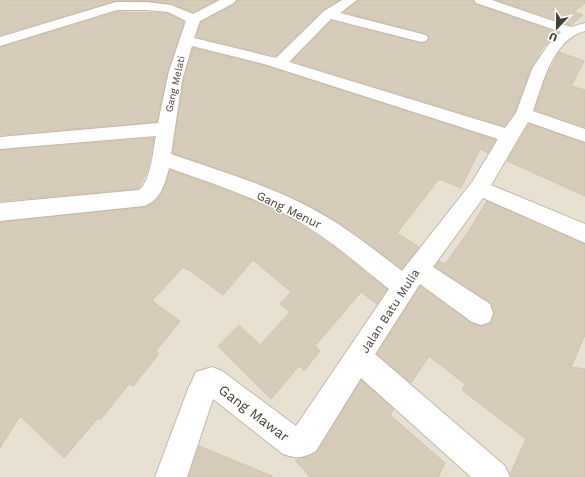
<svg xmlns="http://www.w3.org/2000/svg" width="585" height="477" font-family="'Work Sans',sans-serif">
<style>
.residential{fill:#e8e1d2}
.building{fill:#d6cbb9;stroke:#d1c3ac}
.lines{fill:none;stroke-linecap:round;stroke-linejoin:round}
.street-casing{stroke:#c0b7a6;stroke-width:2}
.street{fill:#fff;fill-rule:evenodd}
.labels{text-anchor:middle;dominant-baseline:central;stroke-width:3;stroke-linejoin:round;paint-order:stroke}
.far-street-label{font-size:10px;fill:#463f34;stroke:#fff}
.street-label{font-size:12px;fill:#463f34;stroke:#fff}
.near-street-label{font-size:14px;fill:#463f34;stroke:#fff}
</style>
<rect width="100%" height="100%" fill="#f3efe4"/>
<path class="residential" d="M0,0h585v477h-585z"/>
<path class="building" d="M0,0h217l-24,12 -22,-8 -24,-3h-31l-116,34z
M237,0h102l-16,10 -47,46 -80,-19 5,-15 34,-18z
M358,0h115l3,4 82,29 -15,14 -12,21 -16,44 -11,14 -212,-65 39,-40 90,22 5,-1 3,-3 -3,-5 -83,-22z
M497,0h88v3l-11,9 9,3 -12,10z
M117,12l51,1 16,9 -16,49 -11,51 -157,13v-88z
M193,48l71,17 232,75 -8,13 -8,-4 -19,39 -22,-9 -42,54 22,14 -17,22 -56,-42 -36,-21 -51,-23 -86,-30 10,-72z
M559,52l25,9 -13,25 14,4v37l-50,-17 12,-34z
M529,124l56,19v53l-78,-35z
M154,138l-7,34 -9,17 -138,12v-51z
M170,170l77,28 45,21 38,25 57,45 -10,15 -16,-12 -46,54 5,5 -16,20 -5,-5 -28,33 -53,-53 21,-21 21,20 30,-33 -10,-8 11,-12 -38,-32 -30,35 -35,-26 -1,1 -4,-3 -31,34 28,20 -24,30 3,3 -26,32 -4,-2 -29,36 -2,-2 -34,40 -44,-42 -20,32v-226l145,-15 14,-10 6,-11z
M487,201l98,43v91l-14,32 14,2v108h-74l-1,-3 16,-35 -64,-49 3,-6 -36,-28 -18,27 -34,-29 43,-68 51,37 10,3 10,-4 3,-9 -3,-10 -56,-36 4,-6 6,3 23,-32z
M361,380l33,29 -4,6 55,48 -7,14h-128l-15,-17 22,-8z
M199,446l73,30v1h-83z"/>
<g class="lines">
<g class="street-casing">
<path id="street" d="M220,0h16l-2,3 -34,18 -6,17 82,20 48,-47 18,-11h15l-17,13 86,22 2,3 -2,3 -5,1 -90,-23 -42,43 216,66 11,-15 16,-44 16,-24 13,-13 -85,-29 -2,-3h18l79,27 14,-4v8c-33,9 -42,52 -52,80l52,18v13l-57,-20 -37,63 94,39v19l-102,-45 -50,69 57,37 3,9 -3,9 -9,3 -9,-3 -52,-38 -45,70 130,112 5,11h-39l-110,-99 -45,73c-12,7 -20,8 -33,3l-70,-55 -26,78h-32l33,-88 8,-17 16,-5 10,4 74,55 93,-137c-31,-25 -61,-51 -96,-71 -39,-21 -82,-35 -124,-50 -4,16 -9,33 -25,38l-144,15v-18l139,-13c12,-9 14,-40 17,-54l-156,13v-12l158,-14 11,-52 17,-50 -18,-9 -21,-2h-30l-117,36v-9l116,-35h31l24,3 22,9zM192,46l72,18 234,75 -26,43 -70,89c-30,-23 -60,-47 -93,-64 -44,-23 -92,-37 -138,-53l11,-73z"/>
</g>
<use href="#street" class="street"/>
</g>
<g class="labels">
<g class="far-street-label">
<text transform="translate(175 84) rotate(-77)">Gang Melati</text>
</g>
<g class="street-label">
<text transform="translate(289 210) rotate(26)">Gang Menur</text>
<text transform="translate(390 311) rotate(-57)">Jalan Batu Mulia</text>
</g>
<g class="near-street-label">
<text transform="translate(254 413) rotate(37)">Gang Mawar</text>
</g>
</g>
<g transform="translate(557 28) rotate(202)" stroke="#ffffff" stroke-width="3" paint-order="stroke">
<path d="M0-3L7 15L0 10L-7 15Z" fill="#463f34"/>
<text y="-6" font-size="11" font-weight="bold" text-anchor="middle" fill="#463f34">U</text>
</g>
</svg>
